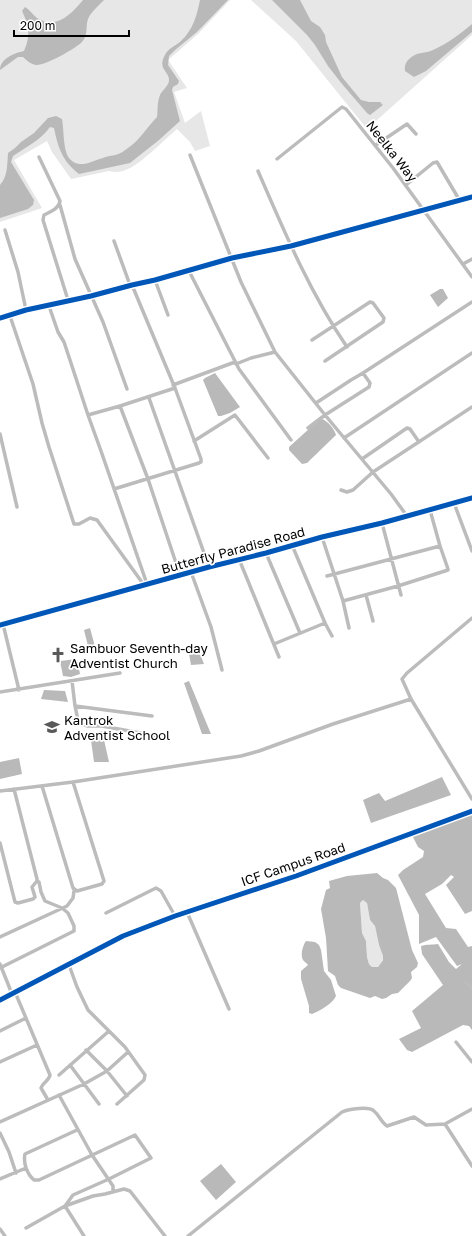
<svg xmlns="http://www.w3.org/2000/svg" width="472" height="1236" font-family="'Golos Text',sans-serif">
<style>
.green{fill:#e7e7e7}
.water{fill:#b9b9b9;fill-rule:evenodd}
.lines{fill:none;stroke-linecap:round;stroke-linejoin:round}
.minor{stroke:#bcbcbc;stroke-width:3.5}
.cycleway-casing{stroke:#fff;stroke-width:8}
.cycleway{stroke:#0057b8;stroke-width:5}
.labels{text-anchor:middle;dominant-baseline:central;stroke-width:3.5;stroke-linejoin:round;paint-order:stroke}
.street-label{font-size:13px;fill:#000;stroke:#fff}
.poi-label{font-size:13px;fill:#000;stroke:#fff;text-anchor:start}
</style>
<rect width="100%" height="100%" fill="#fff"/>
<path class="green" d="M0,0h230l-32,34 -30,26 19,28 -13,4 11,31 16,-12 9,35 -15,5 -5,-9 -13,-13c-13,11 -35,34 -49,40 -6,3 -13,4 -19,2l-38,8 -19,-27 -5,-11 -33,19 28,48 -42,14z
M251,0h221v35l-105,94 -71,-88z
M363,900l4,3 3,17 5,6 4,19 4,11v3l-5,8h-6l-3,-3 -2,-7 -1,-16 -4,-8 -2,-30z"/>
<path class="water" d="M83,0h21c-5,5 -14,13 -16,19 -3,9 1,16 -7,24 -7,6 -36,23 -45,22 -5,-1 -9,-4 -13,-8h-5l-18,13c0,-11 14,-17 24,-19 7,-16 5,-25 -2,-40l3,-4c5,3 8,8 12,11 20,12 34,-4 46,-18z
M200,0h28l-31,32 -22,18 -6,6 -1,9 11,16 -1,3 -5,3 -1,3 8,31 -21,19 -29,23 -51,11c-17,-13 -21,-27 -25,-46l-4,-1c-9,13 -24,20 -37,29l-2,6 23,38 -1,5 -5,4 -28,9v-33c8,-9 7,-20 8,-32l7,-5 6,-6 13,-9 14,-15 8,-2 6,3c2,10 1,31 7,39 10,12 22,3 34,0 11,-4 14,-1 25,-10 12,-8 19,-21 29,-31 1,-7 0,-15 3,-22 2,-5 9,-9 9,-15 0,-9 -12,-11 -4,-25 3,-7 11,-9 16,-14 12,-11 16,-26 19,-41z
M272,0h28l11,21 9,6 5,8 1,7 16,35 19,23 8,2h11l3,3 -13,10 -3,-2 -25,-29 -14,-18 -13,-21 -8,-10z
M472,24v8l-46,39 -12,6 -9,-6c-1,-7 2,-11 8,-15 6,-4 14,-3 20,-6 14,-6 27,-16 39,-26z
M440,289h3l5,9 -10,9 -8,-12z
M215,373l25,34 -10,6 -9,3h-3l-15,-36 2,-2z
M322,419c6,2 13,11 14,16l-29,28 -5,1 -13,-14v-3l21,-19z
M90,628l7,26h-7l-6,-24z
M197,646l7,18 -13,1 -3,-17z
M77,659l3,15 -9,3 -8,-1 -3,-15z
M189,681l22,53h-9l-18,-51z
M44,690l21,1 3,11 -27,-3z
M102,731l7,31h-15l-4,-29z
M19,758l3,16 -22,5v-17z
M442,777l9,18 -80,28 -8,-23 16,-7 6,8z
M472,813v98l-7,3 -19,-29 8,-8 -3,-2 -9,9 -17,10 21,34 10,1 12,18 4,-1v84l-3,-4 -6,-1 -51,27 -5,-2 -8,-11 22,-11 -9,-17 31,-26 -21,-31 -1,-8c6,-2 11,-1 17,-2l11,18 7,7 6,-5 -5,2 -21,-29 -17,7v-29l-21,-40 5,-5 20,-13 1,-6 -6,-4 -6,-12z
M377,873l6,5 5,2 8,8 16,62 6,13 -1,4 -6,5 1,6 -2,3 -12,12 -6,1 -6,4 -4,1 -7,-3 -5,2 -29,-10 -3,-3 -3,-9 -7,-5 -2,-33 -5,-29 5,-19 4,-2 -1,-7 18,-5zM363,900l4,3 3,17 5,6 4,19 4,11v4l-5,7h-6l-3,-3 -2,-7 -1,-16 -4,-8 -2,-30z
M306,941l9,1 4,3 2,5 3,21 7,9 5,16c-4,8 -15,14 -24,18l-3,-1v-7l-8,-27v-8l7,-6c-1,-2 -4,-3 -5,-5 -3,-5 0,-15 3,-19z
M221,1164l15,18 -20,18 -16,-19z"/>
<g class="lines">
<path class="minor" d="M376,145l31,-21 9,10
M190,155l51,127 34,70 50,63 66,79 16,22
M39,157l21,44c-1,8 -10,11 -16,14l-1,5 25,80
M277,159l65,-52 4,2 47,59 79,109
M258,171c26,60 52,122 89,176
M406,185l27,-22 4,-1 23,39
M60,205l15,54 28,63 24,67
M5,230l13,42 8,38
M114,241l16,44
M463,264l9,-5
M189,271l50,98 52,71
M155,280l13,35
M132,285l43,103
M49,306l9,26 6,10 4,12 20,61 13,36 46,133
M10,316l23,68 9,39 7,24 25,77h5l11,-6 7,2 47,65
M0,318l26,-8 65,-14 41,-11 23,-5 77,-22 59,-12 181,-49
M312,340l58,-38 3,1 11,15 -1,4 -58,39
M236,364l15,-6 24,-6
M173,385l62,-23
M149,398l60,169
M316,403l35,-23 12,-7
M120,406l28,73 32,96
M88,415l32,-9 55,-18 26,71v3l-2,1 -85,26
M308,428l17,-13 44,-28 1,-4 -7,-10 109,-71
M0,434l17,73
M344,438l128,-85
M194,441l41,-26 33,43
M362,459l45,-31 3,1 9,13
M341,490l6,2 6,-2 20,-18 99,-65
M454,503l18,48
M382,523l19,72
M322,537l21,64 6,27
M292,545l33,78 7,13
M266,553l34,80
M239,559l40,98
M191,572l20,55 11,43
M327,576l113,-30
M366,595l7,26
M343,601l55,-15 50,-16v-1l-8,-23 -10,-36
M472,618l-65,55 -5,6 9,20 61,100
M3,624l16,66
M0,625l209,-58 57,-14 56,-16 60,-14 90,-25
M274,644l51,-21
M72,681l3,25 77,10
M0,692l120,-19
M75,706l3,14 4,4 5,2h15l55,10
M42,786l31,102 4,3 25,-7 2,-3 -31,-99
M0,791l73,-9 168,-26 18,-5 74,-27 78,-25
M0,843l15,59 3,1 15,-4 2,-2 -3,-10 5,-6v-2l-23,-90
M187,912l42,97
M106,913l50,-25 5,3 14,25
M0,937l67,-31 6,-8 1,-7
M0,964l12,30
M69,965l8,22 11,23 37,37 20,28 -1,5 -27,24
M0,968l74,-37v-5l-6,-13 -6,-5 -17,-7 -4,-9 -2,-10 -2,-1
M465,982l7,6
M15,992l35,83c-1,6 -7,7 -9,13l7,12
M0,1000l123,-64 52,-20 121,-40 176,-65
M0,1031l26,-13
M456,1042l16,20
M86,1050l21,21 20,25
M0,1062l37,-17
M70,1065l29,39
M59,1075l50,-44
M59,1095l33,60 21,31v6
M0,1122l84,-38 23,-13 21,-19
M445,1124l27,42
M77,1130l-52,24c-2,9 2,20 9,26h5l96,-45 16,23 -42,21 -36,16 -8,11 19,30
M0,1133l9,19 7,21
M0,1179l26,-11
M26,1228l39,-22 28,-10 12,-2 19,-5 6,2 35,45
M0,1229l5,7
M188,1236l154,-124c7,-3 27,-6 32,-1 5,4 7,11 13,15l27,-9 12,8 19,-1 27,-15"/>
<g class="cycleway-casing">
<path id="cycleway" d="M0,318l26,-8 65,-14 41,-11 23,-5 77,-22 59,-12 181,-49
M0,625l209,-58 57,-14 56,-16 60,-14 90,-25
M0,1000l123,-64 52,-20 121,-40 176,-65"/>
</g>
<use href="#cycleway" class="cycleway"/>
</g>
<defs>
<g id="church-bare" transform="scale(1.2)"><path d="M-1.2-6h2.4v3.5h3.3v2.4h-3.3V6h-2.4V-.1h-3.3v-2.4h3.3Z" fill="#595959" stroke="#fff" stroke-width="2.5" paint-order="stroke"/></g>
<g id="school-bare" transform="scale(1.2)"><path d="M0-5L7-2L0 1L-7-2ZM-4 1L0 2.5L4 1V4Q0 6-4 4Z" fill="#595959" stroke="#fff" stroke-width="2.5" paint-order="stroke"/></g>
</defs>
<g fill-rule="evenodd">
<use href="#church-bare" x="58" y="655"/>
<use href="#school-bare" x="52" y="727"/>
</g>
<g class="labels">
<g class="street-label">
<text transform="translate(392 151) rotate(52)">Neelka Way</text>
<text transform="translate(233 550) rotate(-15)">Butterfly Paradise Road</text>
<text transform="translate(293 864) rotate(-19)">ICF Campus Road</text>
</g>
<g class="poi-label">
<text x="70" y="648">Sambuor Seventh-day<tspan x="70" dy="15">Adventist Church</tspan></text>
<text x="64" y="720">Kantrok<tspan x="64" dy="15">Adventist School</tspan></text>
</g>
</g>
<path d="M14 30v6h115v-6" fill="none" stroke="#000000" stroke-width="2"/>
<text x="20" y="30" font-size="12" fill="#000000" stroke="#ffffff" stroke-width="3" paint-order="stroke">200 m</text>
</svg>
